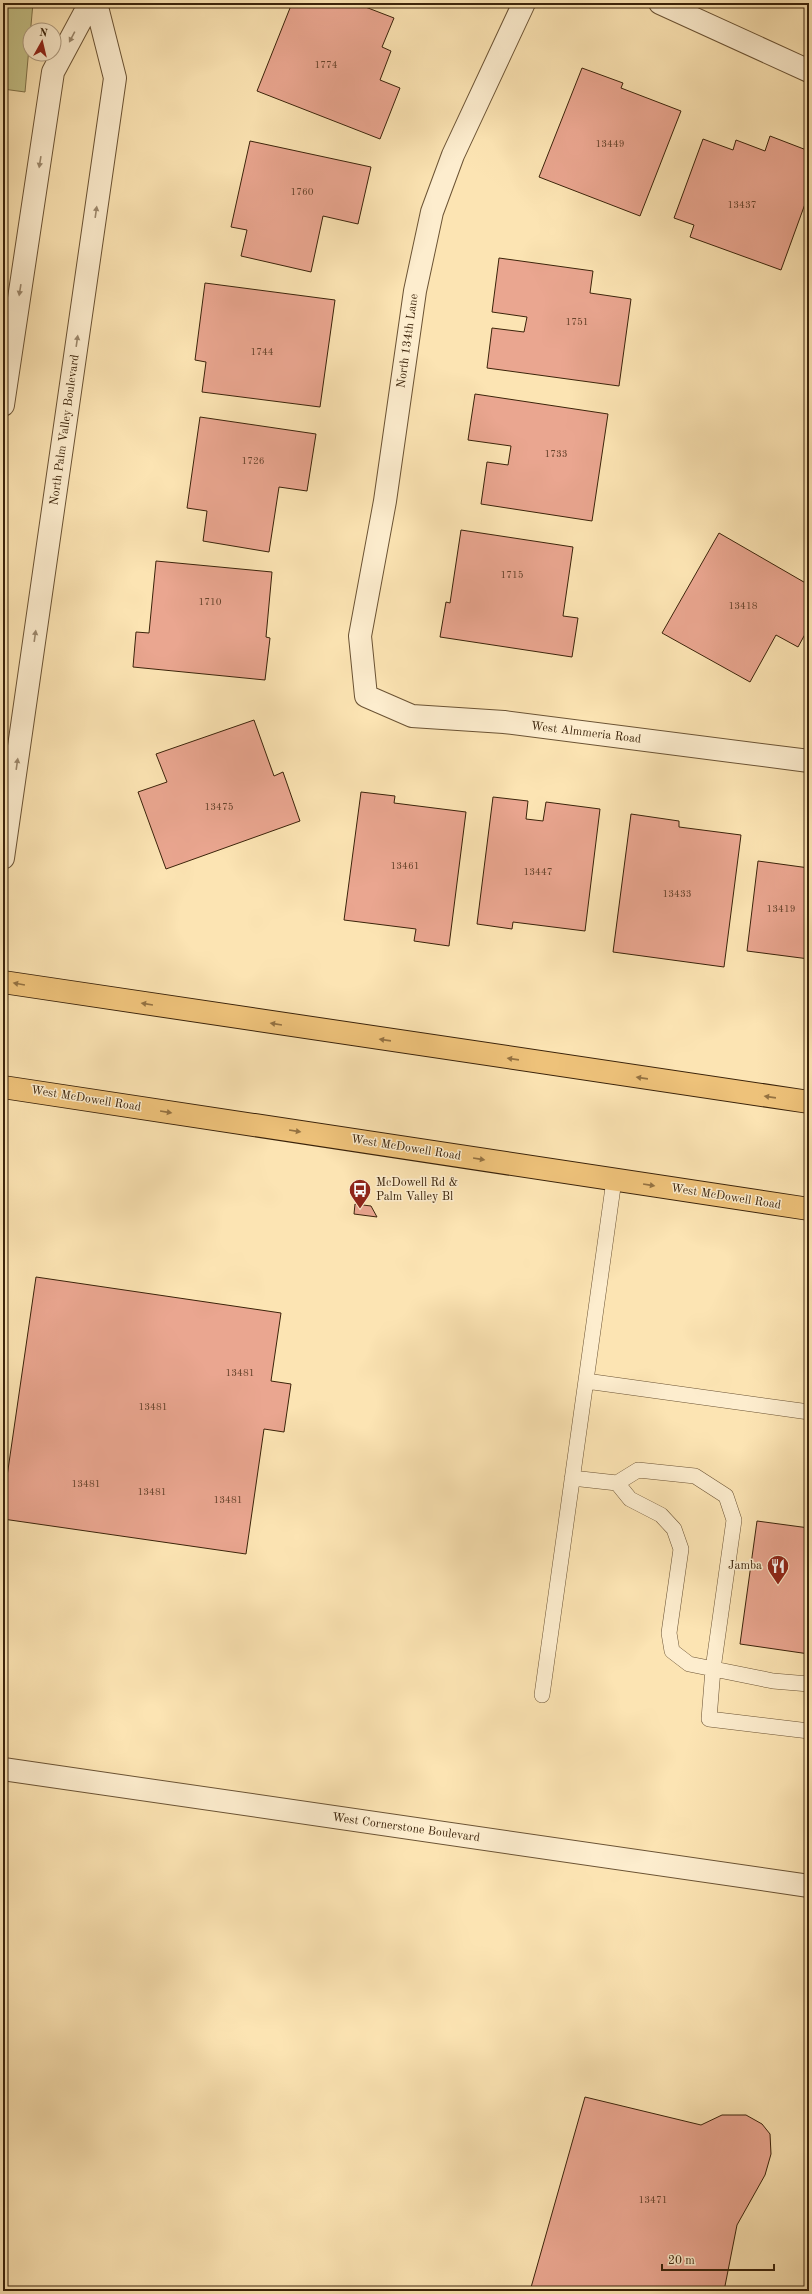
<svg xmlns="http://www.w3.org/2000/svg" width="812" height="2294" font-family="'Old Standard TT',serif">
<style>
.green{fill:#c5c288;stroke:#807249}
.building{fill:#eaa690;stroke:#3b230a}
.lines{fill:none;stroke-linecap:round;stroke-linejoin:round}
.service-casing{stroke:#6b5334;stroke-width:16}
.minor-casing{stroke:#6b5334;stroke-width:24}
.tertiary-casing{stroke:#6b5334;stroke-width:24}
.primary-casing{stroke:#3b230a;stroke-width:24}
.service{stroke:#fdedce;stroke-width:15}
.minor{stroke:#fdedce;stroke-width:22}
.tertiary{stroke:#fdedce;stroke-width:22}
.primary{stroke:#eec27a;stroke-width:22}
.oneway{fill:#9c886c}
.oneway2{fill:#947242}
.labels{text-anchor:middle;dominant-baseline:central;stroke-width:3;stroke-linejoin:round;paint-order:stroke}
.number-label{font-size:10px;fill:#67442c}
.street-label{font-size:12px;fill:#3b230a;stroke:#fdedce}
.poi-label{font-size:12px;fill:#3b230a;stroke:#fdedce;text-anchor:start}
</style>
<rect width="100%" height="100%" fill="#fce4b3"/>
<filter id="stains"><feTurbulence type="fractalNoise" baseFrequency=".005" numOctaves="4"/><feColorMatrix values="0 0 0 0 .2 0 0 0 0 .09 0 0 0 0 .02 0 0 0 .5 -.17"/></filter>
<radialGradient id="worn" r=".72"><stop offset=".6" stop-color="#630" stop-opacity="0"/><stop offset="1" stop-color="#630" stop-opacity=".3"/></radialGradient>
<path class="green" d="M3,3h30l-8,89 -22,-3z"/>
<path class="building" d="M292,3h63l39,15 -12,29 9,4 -11,29 20,8 -20,51 -123,-48z
M582,68l41,15 -2,5 60,23 -41,105 -101,-39z
M770,136l39,15v42l-28,77 -91,-33 4,-12 -20,-7 29,-79 30,11 3,-10 29,11z
M250,141l121,26 -13,57 -35,-8 -12,56 -70,-16 6,-26 -16,-3z
M499,258l94,13 -3,22 41,6 -12,87 -132,-18 5,-40 32,4 3,-15 -35,-5z
M205,283l130,17 -15,107 -118,-15 4,-30 -11,-2z
M475,394l133,20 -16,107 -111,-17 6,-42 21,3 3,-19 -43,-6z
M200,417l116,17 -9,57 -28,-4 -10,65 -66,-11 4,-30 -20,-3z
M461,530l112,17 -10,69 15,2 -6,39 -132,-20 6,-35 4,1z
M719,533l90,52v42l-11,20 -22,-12 -26,47 -88,-49z
M156,561l116,11 -6,65 4,1 -5,42 -132,-13 3,-35 13,1z
M254,720l20,56 9,-4 17,49 -134,48 -28,-77 29,-10 -11,-28z
M361,792l34,4 -1,7 72,9 -17,134 -35,-5 2,-12 -72,-9z
M493,797l35,4 -2,18 17,2 3,-19 54,7 -15,122 -72,-9 -1,7 -35,-5z
M631,814l48,7v6l62,8 -17,132 -111,-15z
M758,861l51,7v91l-62,-8z
M355,1204l16,2 6,11 -23,-3z
M36,1277l245,36 -10,68 20,3 -7,48 -20,-3 -18,125 -243,-35v-15z
M757,1521l52,7v126l-69,-10z
M585,2097l116,28 21,-10h24l16,9 8,10 1,20 -6,21 -28,50 -13,66h-194z"/>
<g class="lines">
<g class="service-casing">
<path id="service" d="M586,1381l223,31
M572,1478l45,5 21,-13 57,6 31,20 8,24 -21,149 -4,50 100,12
M617,1483l13,16 31,16 13,14 7,20 -12,84 3,18 17,13 84,17 36,3
M542,1695l72,-515"/>
</g>
<g class="minor-casing">
<path id="minor" d="M524,3l-71,152 -21,57 -17,79 -30,210 -25,135 6,60 46,20 92,6 305,39
M660,3l149,68"/>
</g>
<g class="tertiary-casing">
<path id="tertiary" d="M3,405l50,-333 37,-69
M3,858l112,-780 -19,-75
M3,1769l806,117"/>
</g>
<g class="primary-casing">
<path id="primary" d="M3,982l806,120
M3,1087l806,122"/>
</g>
<use href="#service" class="service"/>
<use href="#minor" class="minor"/>
<use href="#tertiary" class="tertiary"/>
<use href="#primary" class="primary"/>
</g>
<defs><path id="oneway-solid" d="M-6-.8H1V-3.2L6.5 0L1 3.2V.8H-6Z"/></defs>
<g class="oneway">
<use href="#oneway-solid" transform="translate(72 37) rotate(118)"/>
<use href="#oneway-solid" transform="translate(40 162) rotate(99)"/>
<use href="#oneway-solid" transform="translate(96 212) rotate(-82)"/>
<use href="#oneway-solid" transform="translate(20 290) rotate(99)"/>
<use href="#oneway-solid" transform="translate(77 341) rotate(-82)"/>
<use href="#oneway-solid" transform="translate(35 636) rotate(-82)"/>
<use href="#oneway-solid" transform="translate(17 764) rotate(-82)"/>
</g>
<g class="oneway2">
<use href="#oneway-solid" transform="translate(19 984) rotate(-170)"/>
<use href="#oneway-solid" transform="translate(147 1004) rotate(-171)"/>
<use href="#oneway-solid" transform="translate(276 1024) rotate(-171)"/>
<use href="#oneway-solid" transform="translate(385 1040) rotate(-172)"/>
<use href="#oneway-solid" transform="translate(513 1059) rotate(-172)"/>
<use href="#oneway-solid" transform="translate(642 1078) rotate(-172)"/>
<use href="#oneway-solid" transform="translate(770 1097) rotate(-172)"/>
<use href="#oneway-solid" transform="translate(166 1112) rotate(9)"/>
<use href="#oneway-solid" transform="translate(295 1131) rotate(9)"/>
<use href="#oneway-solid" transform="translate(479 1159) rotate(9)"/>
<use href="#oneway-solid" transform="translate(649 1185) rotate(9)"/>
</g>
<defs>
<g id="bus-pin" transform="scale(1.15)"><path d="M0 17L-7.5 6A9.5 9.5 0 1 1 7.5 6Z" fill="#8f2418" stroke="#fdedce"/><path d="M-5-6H5V4H4V6H2V4H-2V6H-4V4H-5ZM-3.5-4V0h7V-4ZM-3.5 1.2v1.5H-2V1.2ZM2 1.2v1.5H3.5V1.2Z" fill="#fff"/></g>
<g id="restaurant-pin" transform="scale(1.15)"><path d="M0 17L-7.5 6A9.5 9.5 0 1 1 7.5 6Z" fill="#8f2418" stroke="#fdedce"/><path d="M-5-6h1v4h1v-4h1v4h1v-4h1v5L-1.5 .5V6h-2V.5L-5-1ZM5-6V6H3V1.5H1.5Q1.5-4 5-6Z" fill="#fff"/></g>
</defs>
<g fill-rule="evenodd">
<use href="#bus-pin" x="360" y="1190"/>
<use href="#restaurant-pin" x="778" y="1566"/>
</g>
<g class="labels">
<g class="number-label">
<text x="326" y="65">1774</text>
<text x="610" y="144">13449</text>
<text x="302" y="192">1760</text>
<text x="742" y="205">13437</text>
<text x="577" y="322">1751</text>
<text x="262" y="352">1744</text>
<text x="556" y="454">1733</text>
<text x="253" y="461">1726</text>
<text x="512" y="575">1715</text>
<text x="210" y="602">1710</text>
<text x="743" y="606">13418</text>
<text x="219" y="807">13475</text>
<text x="405" y="866">13461</text>
<text x="538" y="872">13447</text>
<text x="677" y="894">13433</text>
<text x="781" y="909">13419</text>
<text x="240" y="1373">13481</text>
<text x="153" y="1407">13481</text>
<text x="86" y="1484">13481</text>
<text x="152" y="1492">13481</text>
<text x="228" y="1500">13481</text>
<text x="653" y="2200">13471</text>
</g>
<g class="street-label">
<text transform="translate(408 341) rotate(-82)">North 134th Lane</text>
<text transform="translate(65 430) rotate(-82)">North Palm Valley Boulevard</text>
<text transform="translate(586 733) rotate(7)">West Almmeria Road</text>
<text transform="translate(86 1099) rotate(9)">West McDowell Road</text>
<text transform="translate(406 1148) rotate(9)">West McDowell Road</text>
<text transform="translate(726 1197) rotate(9)">West McDowell Road</text>
<text transform="translate(406 1828) rotate(8)">West Cornerstone Boulevard</text>
</g>
<g class="poi-label">
<text x="376" y="1183">McDowell Rd &amp;<tspan x="376" dy="14">Palm Valley Bl</tspan></text>
<text x="762" y="1566" text-anchor="end">Jamba</text>
</g>
</g>
<rect width="812" height="2294" fill="none" stroke="#fce4b3" stroke-width="16"/>
<rect x="4" y="4" width="804" height="2286" fill="none" stroke="#3b230a" stroke-width="2"/>
<rect x="8" y="8" width="796" height="2278" fill="none" stroke="#3b230a"/>
<g transform="translate(42 42) rotate(8)"><circle r="19" fill="#fdedce" stroke="#af9c80"/>
<path d="M0-3L7 15L0 10L-7 15Z" fill="#8f2418"/>
<text y="-6" font-size="11" font-weight="bold" text-anchor="middle" fill="#3b230a">N</text>
</g>
<path d="M662 2264v6h112v-6" fill="none" stroke="#3b230a" stroke-width="2"/>
<text x="668" y="2264" font-size="12" fill="#3b230a" stroke="#fdedce" stroke-width="3" paint-order="stroke">20 m</text>
<rect width="100%" height="100%" filter="url(#stains)"/>
<rect width="100%" height="100%" fill="url(#worn)"/>
</svg>
